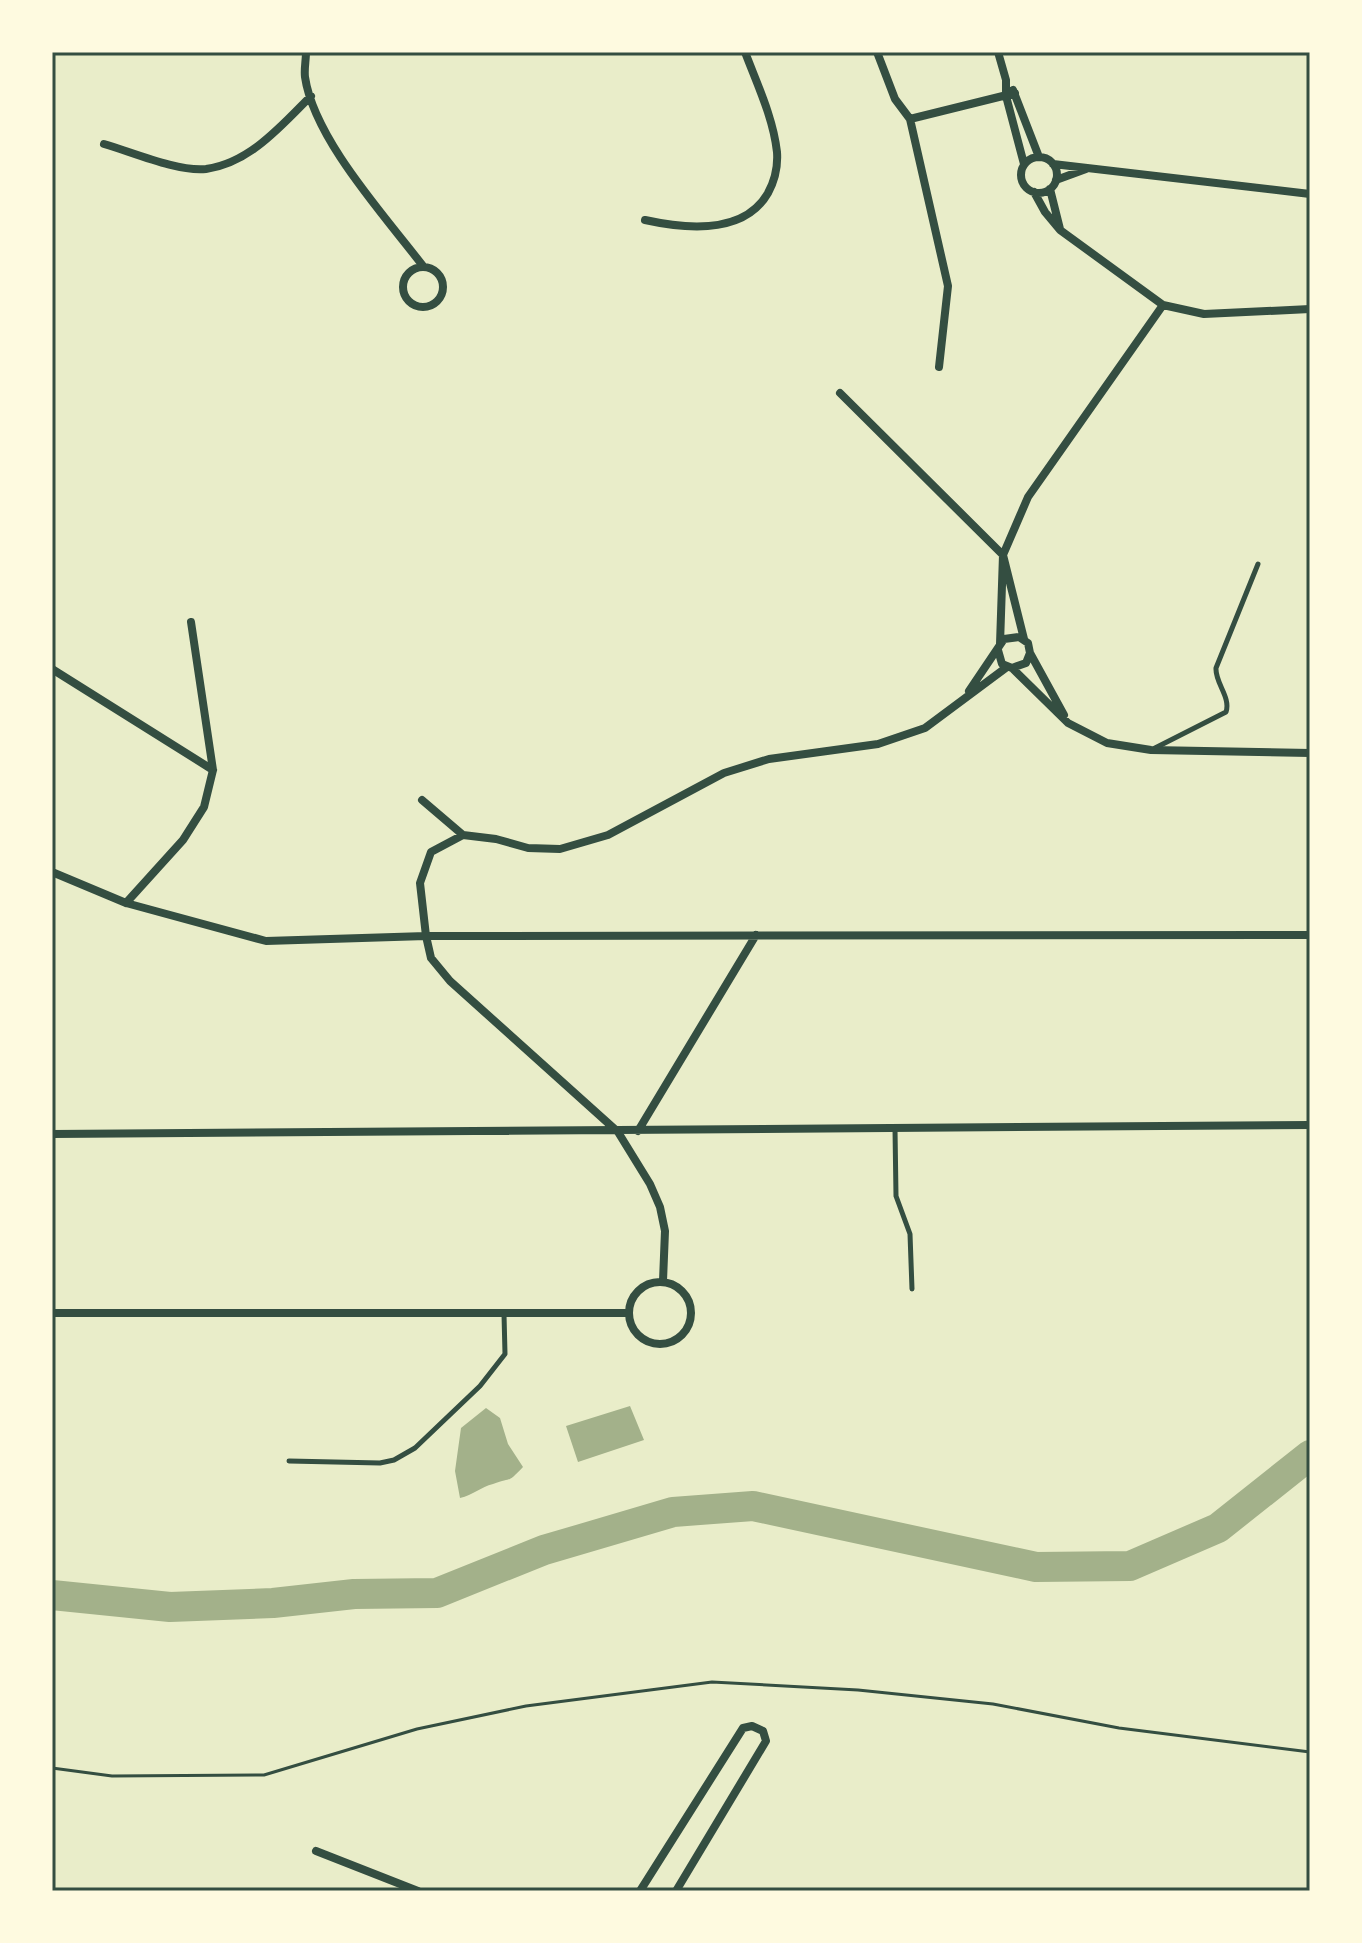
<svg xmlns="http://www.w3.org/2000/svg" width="1362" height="1943" font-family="Roboto,sans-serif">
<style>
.water{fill:#a3b18a}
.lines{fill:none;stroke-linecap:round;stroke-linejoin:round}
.river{stroke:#a3b18a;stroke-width:30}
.path{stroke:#344e41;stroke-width:3}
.service{stroke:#344e41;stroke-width:5}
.minor{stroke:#344e41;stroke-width:8}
.neatline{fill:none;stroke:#344e41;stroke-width:3}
</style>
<rect width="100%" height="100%" fill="#e9edc9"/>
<path class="water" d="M630,1406l14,34 -66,22 -12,-36z
M486,1408l14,10 8,26 15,23c-16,17 -11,10 -30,17 -12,3 -20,11 -33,14l-5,-27 6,-43z"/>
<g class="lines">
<path class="river" d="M52,1595l118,12 103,-4 81,-9 83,-1 107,-43 129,-38 80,-6 283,61 94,-1 88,-38 92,-73"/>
<path class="path" d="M52,1768l60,8 152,-1 153,-46 109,-23 186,-24 146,8 135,14 126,24 191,24"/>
<path class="service" d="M1155,748l71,-36c5,-15 -11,-29 -10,-44l42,-104
M895,1129l1,67 14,38 2,55
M289,1461l91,2 14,-3 21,-12 65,-62 25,-32 -1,-40"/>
<path class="minor" d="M306,52c0,8 -2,17 -1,25 9,62 80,139 118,189
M877,52l18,47 15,20 105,-26
M998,52l8,28v16l18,68
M1013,90l26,67
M910,119l38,167 -9,81
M104,144c28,8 74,28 102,25 44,-6 76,-44 105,-73
M1021 175a18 18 0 1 1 36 0a18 18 0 1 1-36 0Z
M1053,164l257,30
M1056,180l30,-11
M1050,189l10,40
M1034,192l11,20 15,18 103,75 41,9 106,-5
M645,220c41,9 99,15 123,-27 7,-13 10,-27 9,-41 -4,-35 -20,-68 -32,-100
M403 287a20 20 0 1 1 40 0a20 20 0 1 1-40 0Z
M840,393l163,162 21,84
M1000,644l3,-89 25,-58 135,-192
M998,650l4,14 10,4 14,-5 4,-10
M1012,668l56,55 39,20 44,7 159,3
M52,669l161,101
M969,691l35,-52 15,-2 9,6 2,10 34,62
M422,800l41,35
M52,872l74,31 140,38 160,-5 884,-1
M126,903l57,-63 21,-33 9,-37 -22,-148
M638,1131l118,-196
M52,1134l1258,-9
M663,1281l2,-50 -5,-24 -10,-23 -32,-52 -168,-151 -19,-23 -5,-22 -6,-53 11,-31 32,-17 33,4 32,9 32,1 48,-14 116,-62 45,-14 109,-15 47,-16 82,-61
M629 1313a31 31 0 1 1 62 0a31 31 0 1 1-62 0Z
M52,1313h576
M316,1851l102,40
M640,1891l103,-163 9,-2 11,5 3,10 -90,150"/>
</g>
<rect width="1362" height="1943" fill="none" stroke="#fefae0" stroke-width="108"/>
<rect x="54" y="54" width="1254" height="1835" class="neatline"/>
</svg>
